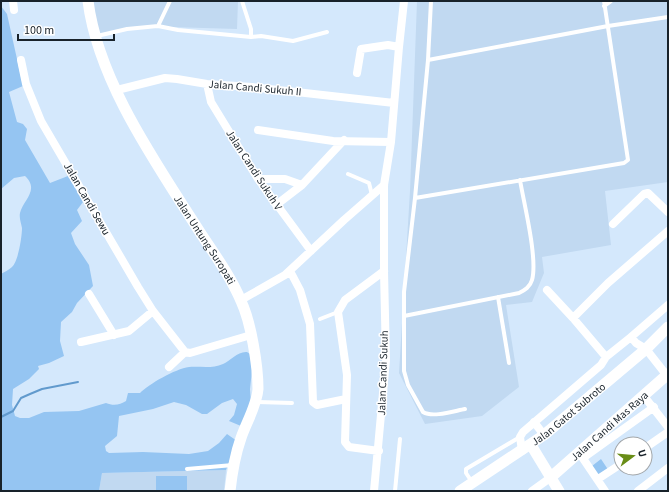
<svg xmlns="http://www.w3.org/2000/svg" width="669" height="492" font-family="'Source Sans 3',sans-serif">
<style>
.built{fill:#c1d9f1}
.green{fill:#95c5f2}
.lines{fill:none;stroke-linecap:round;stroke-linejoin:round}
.stream{stroke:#619acd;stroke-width:2}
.lane{stroke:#fff;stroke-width:4}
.street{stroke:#fff;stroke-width:8}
.secondary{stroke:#fff;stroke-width:11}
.labels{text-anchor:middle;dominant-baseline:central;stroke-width:3;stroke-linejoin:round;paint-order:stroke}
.street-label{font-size:11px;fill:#18222a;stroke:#fff}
</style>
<rect width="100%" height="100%" fill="#d4e8fc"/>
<path class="built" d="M86,1h152l-1,28 -67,-2 -41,3 -36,7z
M417,1h251v181l-63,9 6,54 -69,12 2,16 -12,29 -26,3 13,82 -37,29 -57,8 -26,-51 11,-182z
M226,470l-2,21h-125l3,-18z"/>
<path class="green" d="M1,6l6,8 16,72 -14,6 8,30 6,2 4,5 -2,11 25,43 18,-7 15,26 -6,8 5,11 -11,12 4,11 14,21 4,21 -16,17 -5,9 -11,10 -1,19 4,15 -15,7 -11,3 1,3 -10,10 -16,10 -1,16 3,11 5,2h9l15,-6 35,-1 27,-8c7,3 14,2 20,-2l2,-8h12c9,-9 35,-24 49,-26 11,-1 23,2 34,-3 7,-3 15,-13 24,-12l3,2 2,16 -2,19 1,15 -10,22 -12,-5 5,-6 3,-11 -4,-5 -11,4 -15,11h-5l-16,-9 -12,-3 -21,7 -34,7 -2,20 -12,10 1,5 3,2 34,-1 46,2 19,-3 11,-8 8,-9 10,7 -11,29 -124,3 -3,18h-98v-217c3,-2 8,-4 11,-7 6,-5 10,-30 10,-39 -1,-5 -3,-10 -2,-15 3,-13 20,-23 5,-37l-11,2 -13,11z
M601,459l8,12 -10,7 -7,-12z
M156,476h31v14h-31z"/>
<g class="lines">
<path class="stream" d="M1,417l12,-6 8,-13 9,-4 12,-5 36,-7"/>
<path class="lane" d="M431,1l-3,59 180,-34 60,-9
M604,6l7,-5
M158,26l12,-25
M97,36l30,-7 31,-3 20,4 73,7v-8l-9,-28
M251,37l10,-1 32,5 34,-9
M428,60l-13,138 209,-35 4,-3 -24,-159
M348,174l21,9 3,12
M498,297l11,66
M404,316v-24l11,-94
M320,319l18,-7
M257,402l35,1
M465,409c-11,2 -32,9 -42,3l-15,-27 -4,-14v-55l115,-23c6,-3 11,-6 13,-13 6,-21 -8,-76 -12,-100
M187,469l46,-4
M472,482l-6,-9v-4l54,-32
M395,491l5,-52"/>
<path class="street" d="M13,1l1,9
M399,47l5,-46
M21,60l5,24 15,37 97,166 15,24 32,41 5,1 61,-18
M357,73l4,-24 27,-4 11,2 -8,95 -7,43v86l2,89 -12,131
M207,84l4,18 47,77 53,72
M117,90l48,-12 12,1 30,5 45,3 142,16
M258,130l75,11 58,1
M258,179h27l17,6
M276,205l26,-20 42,-45
M613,224l31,-30 4,-1 20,19
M668,231l-60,52 -35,35 33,39 25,-20 5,6 10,6 22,28
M290,271l10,19 10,34 3,78 4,3 29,-6
M547,290l26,28
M89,294l25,41
M241,300l44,-25 59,-55 40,-35
M631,337l37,-32
M81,342l48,-11 24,-20
M169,367l16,-15
M643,395l25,32
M534,422l10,13
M645,448l23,-16
M379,451l-30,-4 -4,-5 2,-67 -9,-63 7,-12 39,-29
M522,451l-2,-14 3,-5 78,-67 5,-8
M580,454l25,37
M583,458l71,-51
M598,479l23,-15
M532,491l18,-13
M638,491l30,-23"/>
<g class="secondary">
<path id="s1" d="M88,1c10,79 66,159 108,225 15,24 34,48 45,75 10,21 17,65 17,88 -1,16 -12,34 -17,49 -6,17 -9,35 -11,53"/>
<path d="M531,445l28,46"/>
<path id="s2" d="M550,478l118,-104"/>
<path id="s3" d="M460,491l84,-56 102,-86 22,-22"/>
</g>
</g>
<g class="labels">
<g class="street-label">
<text transform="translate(255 88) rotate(5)">Jalan Candi Sukuh II</text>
<text transform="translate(254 170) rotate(57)">Jalan Candi Sukuh V</text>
<text transform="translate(87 199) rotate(60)">Jalan Candi Sewu</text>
<text stroke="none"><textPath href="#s1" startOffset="268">Jalan Untung Suropati</textPath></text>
<text transform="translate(383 373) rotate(-88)">Jalan Candi Sukuh</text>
<text stroke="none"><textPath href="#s3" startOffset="133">Jalan Gatot Subroto</textPath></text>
<text stroke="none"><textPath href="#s2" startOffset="79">Jalan Candi Mas Raya</textPath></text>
</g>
</g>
<rect width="669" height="492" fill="none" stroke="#18222a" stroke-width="4"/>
<g transform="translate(633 456) rotate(74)"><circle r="19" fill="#ffffff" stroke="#a3a7aa"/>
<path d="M0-3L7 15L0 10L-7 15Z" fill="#698d17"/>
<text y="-6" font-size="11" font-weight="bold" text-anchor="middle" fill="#18222a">U</text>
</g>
<path d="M18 34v6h96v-6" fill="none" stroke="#18222a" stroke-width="2"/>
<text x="24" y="34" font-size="12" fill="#18222a" stroke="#ffffff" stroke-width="3" paint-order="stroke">100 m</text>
</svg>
